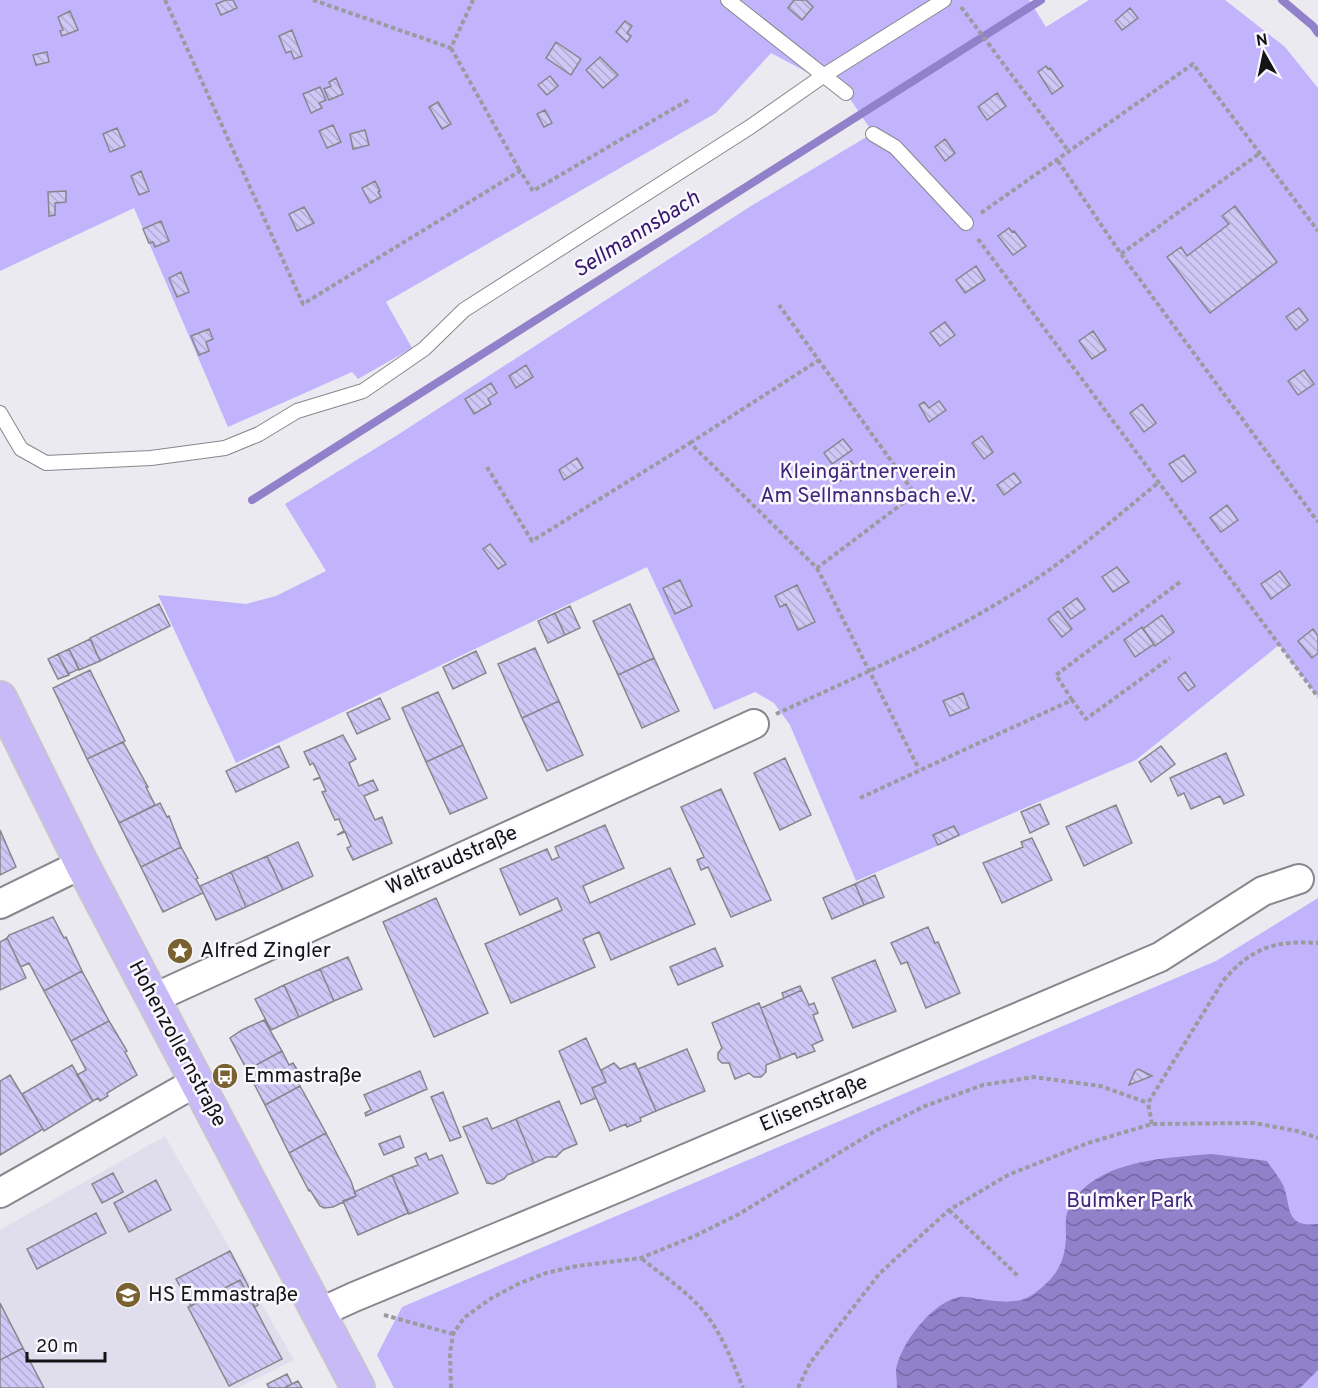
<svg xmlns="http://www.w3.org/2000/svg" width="1318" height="1388" font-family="Overpass,sans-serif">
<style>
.built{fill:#e0deec}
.green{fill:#c2b3fd}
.water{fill:url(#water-waves)}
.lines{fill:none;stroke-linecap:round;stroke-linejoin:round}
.stream{stroke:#9180ca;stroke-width:8}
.building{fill:url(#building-back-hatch);stroke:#87868c;stroke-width:1.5}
.service-casing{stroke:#88878d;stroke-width:16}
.minor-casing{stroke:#88878d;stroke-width:32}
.primary-casing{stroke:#c7c7c7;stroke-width:36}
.path{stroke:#9b9a9f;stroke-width:4;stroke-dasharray:4.5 3;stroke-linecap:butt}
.service{stroke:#fff;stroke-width:14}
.minor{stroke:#fff;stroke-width:28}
.primary{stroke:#c8b9f7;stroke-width:33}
.labels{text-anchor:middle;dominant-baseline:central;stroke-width:5;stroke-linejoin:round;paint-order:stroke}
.park-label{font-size:21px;fill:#41247a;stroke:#f8f7fe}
.street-label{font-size:21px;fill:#141416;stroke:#f8f7fe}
.poi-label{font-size:21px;fill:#141416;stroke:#f8f7fe;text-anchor:start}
.water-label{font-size:22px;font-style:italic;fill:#37166d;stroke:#f8f7fe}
</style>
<defs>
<pattern id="water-waves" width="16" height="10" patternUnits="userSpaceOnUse" patternTransform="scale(1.5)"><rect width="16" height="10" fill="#9180ca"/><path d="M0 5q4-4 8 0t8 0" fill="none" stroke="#7568a3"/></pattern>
<pattern id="building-back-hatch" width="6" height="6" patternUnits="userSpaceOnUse" patternTransform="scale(1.5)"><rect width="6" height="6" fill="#cfc7f5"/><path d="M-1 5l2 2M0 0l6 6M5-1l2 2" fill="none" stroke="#b1aad1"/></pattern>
</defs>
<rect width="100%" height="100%" fill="#ebeaf0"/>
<path class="built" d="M165,1136l129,224 -56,28h-238v-158z"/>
<path class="green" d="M0,0h1029l17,27 43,-27h136l60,47 33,41v609l-39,-52 -143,115 -280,121 -66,-156 -16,-22 -19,-11 -41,18 -67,-143 -411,196 -78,-168 88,9 30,-8 50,-25 -41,-67 114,-70 352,-228 122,-73 -27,-40 -75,-40 -55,60 -330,189 26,46 -54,31 -6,-7 -124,55 -94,-219 -134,63z
M1318,898v490h-924l-17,-33 25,-48 814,-346z"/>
<path class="water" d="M1212,1154l55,7c5,8 12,16 16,24 9,20 0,43 35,39v146l-18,18h-403c0,-6 -1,-13 -1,-18 4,-26 37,-69 64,-73 5,-1 12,1 18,2 20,2 40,7 57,-6 22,-17 30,-30 31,-57 0,-7 -1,-17 1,-23 21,-53 97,-55 145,-59z"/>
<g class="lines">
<path class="stream" d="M1282,0l31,26 5,7
M252,500l789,-500"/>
</g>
<path class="building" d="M226,0h7l4,8 -16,7 -5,-11z
M794,0h12l7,7 -11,13 -14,-12z
M1130,8l8,10 -16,12 -7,-9z
M70,11l8,19 -16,6 -2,-5 3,-1 -5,-13z
M625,21l7,5 -5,7 4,3 -4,6 -11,-10z
M292,30l10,26 -8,3 -3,-8 -5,2 -7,-17z
M556,42l25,17 -10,16 -25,-17z
M47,52l2,10 -13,3 -3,-10z
M600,57l18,18 -15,13 -17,-18z
M1046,66l2,3 2,-1 13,18 -11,8 -14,-22z
M550,76l8,10 -11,9 -9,-10z
M336,78l7,16 -14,6 -5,-11 7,-3 -2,-4z
M320,87l6,13 -7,3 3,5 -11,5 -8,-19z
M997,93l9,13 -19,14 -9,-13z
M438,102l13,22 -9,5 -13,-22z
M545,110l7,13 -8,4 -7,-13z
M333,125l8,17 -14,6 -8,-17z
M117,128l8,18 -15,6 -7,-18z
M365,130l4,15 -16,4 -3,-15z
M945,139l10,14 -10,8 -10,-14z
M141,171l8,20 -10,4 -8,-19z
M375,181l5,10 -2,1 3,5 -11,6 -8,-15z
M66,191v11l-11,1v12l-6,1 -1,-24z
M1235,206l42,56 -67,51 -43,-56 14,-10 6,9 42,-32 -7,-8z
M304,207l10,16 -17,8 -8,-17z
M161,221l8,20 -14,6 -2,-5 -4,1 -6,-14z
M1009,228l3,4 2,-1 12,15 -13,9 -15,-19z
M976,266l9,14 -20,13 -9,-13z
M181,272l8,20 -12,5 -8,-19z
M1299,308l9,12 -12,10 -10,-13z
M945,322l10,13 -15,11 -10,-13z
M209,329l4,10 -7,3 3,9 -10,4 -8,-19z
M1093,331l13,19 -14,9 -13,-18z
M526,365l7,12 -17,11 -7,-12z
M1304,370l10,14 -16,11 -10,-14z
M491,383l6,10 -9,6 3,5 -17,10 -9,-15z
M939,401l7,9 -17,12 -10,-17 5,-3 5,6z
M1142,404l14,19 -12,9 -14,-19z
M982,436l11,16 -9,7 -12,-16z
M843,439l9,11 -20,14 -8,-11z
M1184,455l12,17 -14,10 -13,-18z
M577,458l6,10 -19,12 -5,-10z
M851,461l6,8 -17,12 -6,-8z
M1014,473l7,9 -17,13 -7,-10z
M1227,505l11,15 -17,12 -11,-14z
M490,544l16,20 -8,5 -15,-20z
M1117,567l12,15 -16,10 -11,-15z
M1280,571l10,14 -19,14 -10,-15z
M680,580l12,26 -17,8 -12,-26z
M797,585l18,37 -17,8 -12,-26 -6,3 -5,-11z
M1077,598l8,11 -14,10 -8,-11z
M159,604l11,22 -70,35 -10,-23z
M630,604l24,54 -36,17 -25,-54z
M570,606l10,22 -15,7 -10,-22z
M1058,611l14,18 -10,8 -14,-18z
M555,613l10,22 -17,8 -10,-22z
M1162,615l12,17 -19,14 -12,-17z
M1142,627l12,17 -19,13 -11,-17z
M1313,629l5,7v17l-6,5 -14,-17z
M90,639l10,22 -21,9 -10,-21z
M535,648l24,53 -37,17 -24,-54z
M69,649l10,20 -11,5 -10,-20z
M476,651l10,22 -33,16 -10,-22z
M58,654l11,21 -11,4 -10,-20z
M654,658l25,53 -37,17 -24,-53z
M90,670l35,71 -38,18 -34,-71z
M1185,672l10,14 -7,5 -10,-13z
M438,692l25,53 -37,17 -24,-54z
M963,693l6,15 -19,8 -7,-15z
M380,698l10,21 -33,15 -10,-21z
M559,701l24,54 -36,16 -25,-53z
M343,735l13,24 -7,4 10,23 14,-6 5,10 -14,6 11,24 7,-3 10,26 -39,17 -6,-12 4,-2 -6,-14 -8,3 7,-4 -5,-12 -4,1 -13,-28 4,-1 -6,-13 -7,2 7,-3 -7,-14 -3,2 -6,-13z
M123,742l25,45h-2l9,18 -36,18 -32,-64z
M463,745l24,53 -37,16 -24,-52z
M279,746l10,21 -53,25 -10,-21z
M1161,746l14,18 -24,18 -12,-20z
M1226,753l18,42 -20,9 -4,-8 -29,13 -7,-16 -6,3 -8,-18z
M785,758l26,57 -31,15 -26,-57z
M721,789l50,111 -40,17 -23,-50 -7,3 -4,-10 7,-3 -23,-50z
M160,803l7,14 2,-1 12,31 -40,20 -22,-44z
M1040,804l9,20 -19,9 -9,-21z
M1116,805l16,38 -48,23 -18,-39z
M605,825l19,43 -41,18 7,17 80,-35 25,56 -84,36 -12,-28 -16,7 12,28 -84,36 -26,-59 77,-34 -5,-12 -37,17 -20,-46 47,-20 5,11 7,-3 -4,-10z
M954,826l5,9 -21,10 -5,-10z
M0,830l16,37 -16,8z
M1032,838l20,42 -50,23 -19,-40 40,-16 -2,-5z
M298,842l15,34 -30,14 -16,-34z
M181,847l17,31 -2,1 7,14 -40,19 -22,-45z
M267,856l16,34 -37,17 -15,-35z
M231,872l15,35 -30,13 -16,-34z
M875,875l9,22 -20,8 -9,-21z
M855,884l9,21 -32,14 -9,-21z
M436,898l52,115 -54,24 -51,-115z
M53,917l11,21 2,-1 16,34 -38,20 -15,-28 -8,4 -14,-29 2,-3z
M928,927l7,16 3,-1 22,51 -34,15 -19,-46 -6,2 -10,-21z
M7,938l19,40 -26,12v-48z
M715,948l8,18 -45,19 -8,-18z
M348,957l14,32 -28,12 -14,-32z
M875,960l21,51 -43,17 -21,-50z
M320,969l14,32 -35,16 -15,-32z
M82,971l27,50 -38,20 -27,-50z
M284,985l15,32 -28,13 -16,-31z
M800,986l2,4 -18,8 -2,-5z
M802,990l7,15 5,-2 4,10 -5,2 10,25 -11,5 3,6 -18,7 -2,-5 -14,6 -20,-51z
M759,1003l22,56 -15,6v7l-5,5h-7l-5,-4 -14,6 -6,-16h-7l-4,-4v-6l4,-5 -10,-25z
M264,1020l18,31 -35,19 -17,-32 12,-8z
M109,1021l18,30 -2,1 12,23 -30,18 1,3 -8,5 -2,-3 -5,3 -16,-26 9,-5 -15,-29z
M586,1038l20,44 -14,6 4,10 -15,6 -22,-53z
M687,1049l18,42 -49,20 -18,-42z
M282,1051l7,14 4,-2 5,8 -5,2 7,13 -35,19 -18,-35z
M614,1063l6,6 15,-6 21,48 -16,7 1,3 -14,6 -1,-3 -16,7 -18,-43 14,-6 -5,-12z
M72,1065l21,36 -49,30 -22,-37z
M1138,1069l14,7 -23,9 6,-14z
M420,1071l7,18 -61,27 -1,-3 6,-3 -7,-15z
M10,1075l33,54 -43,26v-74z
M300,1086l26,47 -37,20 -24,-48z
M443,1092l18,45 -11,4 -19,-44z
M559,1101l18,43 -14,6 -7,7h-9l-13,6 -18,-44z
M487,1118l5,11 24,-10 18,44 -27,12 -3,4 -11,5 -6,-1 -24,-56z
M326,1133l25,48 5,15 -23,11 -9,1 -4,-2 -10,-16 -1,1 -20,-38z
M400,1136l4,11 -20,8 -5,-11z
M426,1153l3,7 13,-5 16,38 -49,21 -17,-39 26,-10 -3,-7z
M113,1173l10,19 -21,11 -10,-19z
M392,1175l16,38 -50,22 -15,-34 13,-5 -2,-4z
M156,1180l15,30 -42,22 -15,-29z
M96,1213l10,20 -69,36 -10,-20z
M230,1251l28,54 -3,2 -15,-27 -49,26 -15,-27z
M240,1280l42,79 -53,27 -41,-79z
M0,1303l23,45 -23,12z
M23,1348l21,40h-44v-28z
M287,1374l5,10 -8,4h-15l-2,-4z
M298,1381l4,7h-18z"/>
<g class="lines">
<g class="service-casing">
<path id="service" d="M728,0l118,93
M873,134l22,13 71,76
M0,413l21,36 25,14 105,-5 74,-10 34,-14 38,-23 66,-20 61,-42 40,-39 286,-183 73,-51 121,-76"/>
</g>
<g class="minor-casing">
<path id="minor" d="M0,904l82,-40
M152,999l602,-275
M0,1193l196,-111
M319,1313l35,-16 265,-110 541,-230 103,-66 36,-12"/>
</g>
<g class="primary-casing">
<path id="primary" d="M0,698l82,166 276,524"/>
</g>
<path class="path" d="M165,0l138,304 217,-133 13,20 157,-92
M313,0l138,48 22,-48
M961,7l109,146
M451,48l69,123
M1058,161l63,93 197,268
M981,213l212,-149 125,167
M978,239l340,458
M1121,254l139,-101
M690,443l129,-83
M487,467l45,74 158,-98 127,125 98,-74 -136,-189
M817,568l102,201
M1072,700l-16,-25 124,-93
M776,714c83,-38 166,-75 243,-124 50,-31 95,-71 140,-108
M860,798l212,-98 14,19 84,-61
M1152,1124l-4,-21 75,-122c28,-33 52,-41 95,-38
M949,1210l69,66
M642,1259c19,15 40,29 57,47 21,23 33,54 44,82
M384,1315l69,19
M451,1388l-1,-35 3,-19 11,-16 26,-19 28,-15 28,-11 31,-7 64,-8 56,-23 42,-21 136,-83 50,-25 58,-21 51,-8 66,9 48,17
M798,1388l12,-25 70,-90 69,-63 59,-35 80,-32 64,-19 102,-1 43,8 21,7"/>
<use href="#service" class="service"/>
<use href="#minor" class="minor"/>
<use href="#primary" class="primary"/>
</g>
<defs>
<g id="sight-disc" transform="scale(1.35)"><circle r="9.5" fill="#796131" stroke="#f8f7fe"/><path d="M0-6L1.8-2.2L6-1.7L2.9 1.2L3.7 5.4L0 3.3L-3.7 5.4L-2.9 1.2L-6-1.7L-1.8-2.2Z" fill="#fff"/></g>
<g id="bus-disc" transform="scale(1.35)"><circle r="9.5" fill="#796131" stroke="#f8f7fe"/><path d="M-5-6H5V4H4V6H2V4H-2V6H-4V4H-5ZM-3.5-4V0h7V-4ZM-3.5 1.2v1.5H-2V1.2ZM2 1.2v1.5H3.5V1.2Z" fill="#fff"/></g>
<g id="school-disc" transform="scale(1.35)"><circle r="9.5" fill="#796131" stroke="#f8f7fe"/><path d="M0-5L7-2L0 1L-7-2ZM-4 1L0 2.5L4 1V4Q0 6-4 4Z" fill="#fff"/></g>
</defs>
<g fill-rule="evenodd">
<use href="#sight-disc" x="180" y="951"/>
<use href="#bus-disc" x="225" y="1076"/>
<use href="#school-disc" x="128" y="1295"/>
</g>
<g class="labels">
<g class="park-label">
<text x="868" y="472">Kleingärtnerverein<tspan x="868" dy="24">Am Sellmannsbach e.V.</tspan></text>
<text x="1130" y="1201">Bulmker Park</text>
</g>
<g class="street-label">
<text transform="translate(452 861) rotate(-24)">Waltraudstraße</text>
<text transform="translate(177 1044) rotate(62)">Hohenzollernstraße</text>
<text transform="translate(814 1104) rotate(-23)">Elisenstraße</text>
</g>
<g class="poi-label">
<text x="200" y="951">Alfred Zingler</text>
<text x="244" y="1076">Emmastraße</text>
<text x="148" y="1295">HS Emmastraße</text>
</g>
<g class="water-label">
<text transform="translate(637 235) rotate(-32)">Sellmannsbach</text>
</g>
</g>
<g transform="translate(1264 54) rotate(351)" stroke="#f8f7fe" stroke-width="4.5" paint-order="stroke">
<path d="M0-4.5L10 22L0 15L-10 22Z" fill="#141416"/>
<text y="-9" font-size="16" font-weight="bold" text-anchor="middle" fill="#141416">N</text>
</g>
<path d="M27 1352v9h78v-9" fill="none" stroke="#141416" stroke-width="3"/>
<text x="36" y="1352" font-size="18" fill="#141416" stroke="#f8f7fe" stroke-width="4.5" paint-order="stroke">20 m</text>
</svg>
